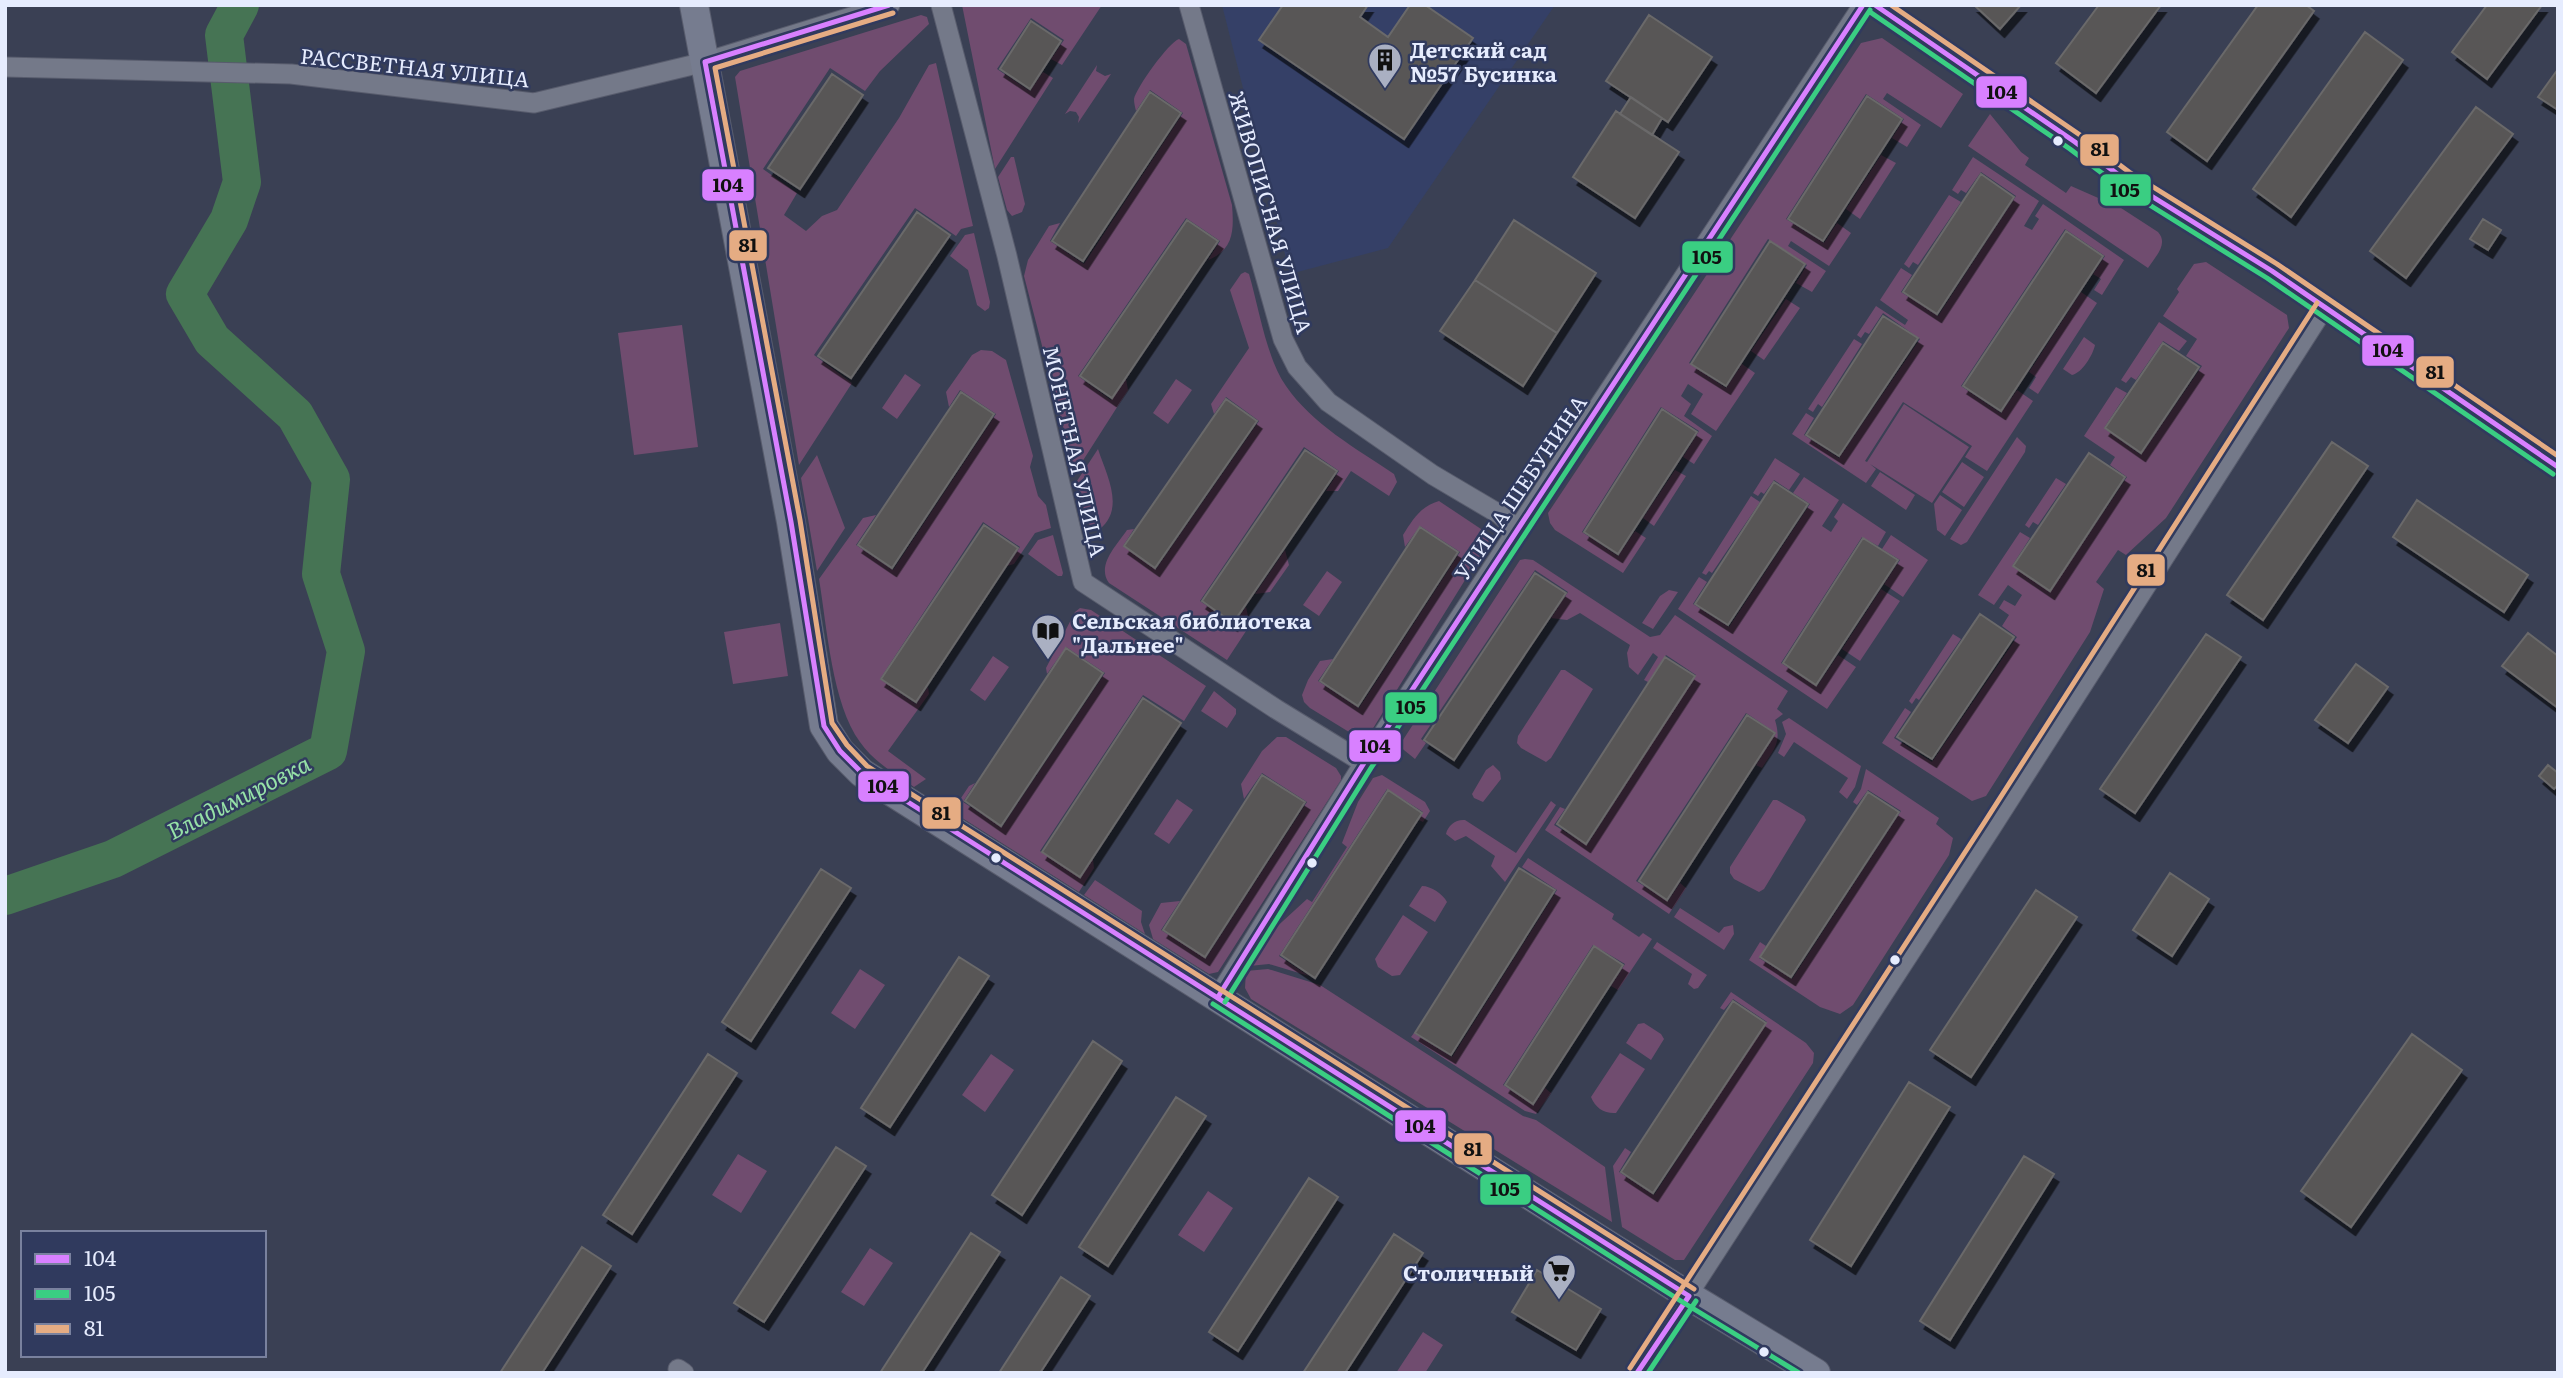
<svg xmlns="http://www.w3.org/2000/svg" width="2563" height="1378" font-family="Literata,serif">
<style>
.built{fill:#354067}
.green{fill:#704c6f}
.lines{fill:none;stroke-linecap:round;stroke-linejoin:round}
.river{stroke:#467454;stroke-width:38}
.building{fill:#585756;stroke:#6a696a;stroke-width:2;filter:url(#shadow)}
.street-casing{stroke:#585c6d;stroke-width:21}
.secondary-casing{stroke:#585c6d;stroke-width:30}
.street{stroke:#747989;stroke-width:19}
.secondary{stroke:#767c8f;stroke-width:28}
.bus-1-casing{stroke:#303a5e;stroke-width:10}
.bus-2-casing{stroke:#303a5e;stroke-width:10}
.bus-3-casing{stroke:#303a5e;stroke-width:10}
.bus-1{stroke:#d880ff;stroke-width:5}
.bus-2{stroke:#3ace82;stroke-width:5}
.bus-3{stroke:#e5ac83;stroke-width:5}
.bus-dot{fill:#e6ecfe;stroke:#303a5e;stroke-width:2.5}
.labels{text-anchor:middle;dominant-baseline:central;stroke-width:5;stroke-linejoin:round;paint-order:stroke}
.poi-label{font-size:21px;font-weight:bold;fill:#e6ecfe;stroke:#303a5e;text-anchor:start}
.street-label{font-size:21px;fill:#e6ecfe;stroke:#303a5e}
.water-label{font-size:23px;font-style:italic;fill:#96e1a7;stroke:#303a5e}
.line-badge{stroke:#303a5e;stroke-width:2.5}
.pale-badge-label{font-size:19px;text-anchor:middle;font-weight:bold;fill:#111}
</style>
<defs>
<filter id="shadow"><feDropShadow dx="4.5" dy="8" stdDeviation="0" flood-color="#0009"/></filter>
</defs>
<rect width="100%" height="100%" fill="#3a4054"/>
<path class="built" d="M1222,5h333l-167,243 -98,26z"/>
<path class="green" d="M1102,5l-40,60 -11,-6 13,-19 -33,-22 -34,51 33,22 13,-19 10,6 -58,91 -33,-164z
M921,15l6,2 2,7 -49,47 -15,20 -35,-23 -67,101 34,24 -13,22 22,16 16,-15 15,-6 62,-92 30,-53 7,-2 37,163 -12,3 -5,7 -41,-28 -101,147 38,28 -53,82 -64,-388 5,-6z
M1882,38l81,56 -22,34 -54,-35 -4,6 38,26 -14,22 -15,-9 12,-19 -38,-25 -80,125 38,24 13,-20 14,10 -22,33 -38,-25 -3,5 38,25 -14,21 -16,-9 11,-18 -39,-26 -79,124 37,25 16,-24 13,9 -39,58 -25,-17 12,-20 -15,-10 -7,12 10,8 -7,12 28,20 -18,28 -11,-7 16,-26 -38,-24 -79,125 36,24 17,-25 11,7 -23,35 -68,-43 -5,-7 -2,-10 313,-470z
M1179,39l7,5 46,161c2,24 2,45 -24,55l12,-19 -34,-23 -108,158 33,24 15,-21 2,11 -53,83 -51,-197 4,-16 21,-34 11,-3 -10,18 34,23 99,-151 -33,-23 -14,21c-1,-4 -2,-8 -2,-12 2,-11 35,-57 45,-60z
M1097,65l-1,6 9,5 6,-2 -33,49 1,-6 -3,-5 -6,-1 -5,3z
M1990,114l31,38 8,6 -4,7 41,28 5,-7 50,22 37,24c11,12 -3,25 -10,36l-180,-122z
M1881,155l15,8 -36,56 -14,-10z
M1011,157h3l11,47 -3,8 -10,4 -5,-6 -9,-33z
M1973,157l66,44 -15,25 8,4 7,-11 -4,-3 8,-12 81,56 -22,35 -8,-5 7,-11 -8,-5 12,-18 -40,-27 -104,157 40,27 16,-23 16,11 -46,70 -22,-14 7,-11 -69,-44 -38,59 2,1 37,-58 65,43 -37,56 -62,-39 6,5 -10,14 -74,-49 14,-21 8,5 -10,17 35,23 81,-119 -37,-26 -14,21 -4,-2 -4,6 -4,-3 19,-29 29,19 3,-5 -28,-20 21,-32 11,7 -11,17 37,24 78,-120 -35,-24 -15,21 -5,-3 -3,4 -6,-4z
M1949,195l12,7 -43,63 -5,-3 -4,6 -5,-4z
M974,233l16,69 -1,6 -4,3 -8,-6 -9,-35 -18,-14 15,-21z
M2206,262l81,53 2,13 -123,190 -40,37 -8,-5 -22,32 8,7 -14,43 -104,164 -14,5 -90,-58 23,-35 6,4 -17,26 38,24 85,-125 -15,-11 7,-11 -10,-7 5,-8 11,6 7,-11 -14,-10 -14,20 -16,-10 42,-63 10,6 -18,28 38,26 77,-115 -17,-12 5,-8 -31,-21 32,-49 11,6 -23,35 37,27 61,-89 -16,-10 11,-17 -34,-23 16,-24 -2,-3 17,-25z
M1245,272l4,2c10,34 17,83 37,112 26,38 71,63 108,88l3,8 -8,14 -38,-25 -13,20h-12l13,-20 -35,-24 -104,154 33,23 13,-17 4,18 -23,35 -118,-77c-13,-18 8,-38 18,-53l7,-1 -11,17 33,23 103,-148 -33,-24 -12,17 -3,-10 38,-56 -19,-58 11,-16z
M2081,292l16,11 -59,91 -9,-6 7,-11 -7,-5z
M1786,299l14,9 -36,52 -13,-9z
M2159,322l28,19 -8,10 -16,-10 -27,39 -5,-3 -5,6 -5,-3z
M682,325l16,122 -64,8 -16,-122z
M2084,337l11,8c-2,10 -13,28 -23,30l-9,-6z
M1854,339l8,5 -40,63 -4,-3 -5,8 -5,-3z
M981,350l11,1 14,9 27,96 -3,11 8,29 8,9 5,23 -16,5 -21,31 -7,2 13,-19 -37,-25 -103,157 36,25 12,-17 1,7 -41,57 38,28 -12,8c-19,-13 -41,-26 -54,-45 -28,-38 -33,-115 -41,-163l44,-61 13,-3 -20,30 37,25 103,-156 -36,-24 -11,17 -3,-15 26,-37z
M905,374l16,11 -24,34 -15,-11z
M1176,379l16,11 -24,34 -15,-11z
M2017,437l9,9 -1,6 -58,90 -6,3 -11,-6z
M1098,449c8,25 27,58 3,79h-8l-6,-6 -10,-41z
M817,455l28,73 -28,43 -16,-93z
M1775,458l25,16 -11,16 -15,-10 -10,14 -3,-2 -3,4 -5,-3z
M1962,462l22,15 -20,30 -22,-15z
M1675,470l11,6 -32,50 -11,-8z
M1880,472l35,23 -9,15 -35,-24z
M1804,477l35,23 -17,26 9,6 7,-11 -4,-4 9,-14 43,29 -8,14 -16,-9 -81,126 36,23 21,-31 18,12 -29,42 -149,-100 21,-32 8,5 -14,22 36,23 81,-123 -17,-11z
M2056,478l10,6 -28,41 -5,-3 -4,6 -4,-3z
M1940,495l22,15 -17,26 -8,-6 -3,-26z
M1751,496l9,6 -48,71 -3,-2 -3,4 -4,-2z
M1439,501l42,28 8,10 -1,4 -121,195 -5,2 -52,-32 -6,-6 -2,-7 6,-15 12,-19 13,-2 -15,22 41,27 101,-156 -40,-26 -15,21 -2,-12c10,-16 18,-29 36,-34z
M1053,535l10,38 -1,3h-4l-30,-22 10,-14z
M1891,535l37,25 -25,37 -19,-13 16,-24 -18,-11z
M1285,550l4,15 -19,27 -15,2z
M1525,559l8,1 117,77 10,-2 15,-20 113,76 -11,18 6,5 -8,6c7,23 -1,29 -13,48l-6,-3 20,-32 -30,-20 -110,168 32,20 12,-18 6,5 -17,26 -124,-84 15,-23 5,2 -11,16 33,20 109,-170 -30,-20 -18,27 -4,-2 14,-23 -5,-4 -15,22 -9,-8 -2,-14 3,-8 -50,-32 -13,7 -16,-2 17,-26 -33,-22 -114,169 5,4 -11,16 -16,-13 121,-186z
M1327,571l15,11 -23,34 -16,-11z
M1881,589l19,12 -40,60 -18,-12z
M1669,590l9,2 -25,37 -11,-6 18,-27z
M1080,608l11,2 115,76 -22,35 -41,-26 -103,156 40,27 13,-19 1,9 -15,24 -120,-76 -4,-9 14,-21 6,-3 -12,19 39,25 103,-154 -39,-26 -19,27 -1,-6 29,-56z
M780,623l8,53 -55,8 -9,-52z
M1953,634l8,5 -42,61 -3,-2 -4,6 -3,-3z
M993,656l16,11 -24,34 -15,-11z
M1561,670h4l28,19 -42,69 -5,4 -25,-14 -4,-5 1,-7z
M1214,691l22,18v5l-9,14 -26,-17z
M1789,718l72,48 -6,21 -8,12 -8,-7 9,-14 -54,-36 -10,15 -6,-4 8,-19 -4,-12z
M1277,737h9l50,31 5,8v4l-123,192 -9,2 -56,-35 -4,-14 12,-22 19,-2 -19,29 45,28 101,-156 -45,-29 -18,26 -3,-15 21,-33z
M1493,765l7,7 1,7 -18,23 -9,-4 -2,-4 14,-24z
M1866,769l73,49 -3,6 17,14 -4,17 -96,150 -13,9 -20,-7 -71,-47 11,-18 6,4 -7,12 33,21 109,-168 -33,-21 -11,15 -4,-3 8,-13z
M1382,775l43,27 5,9 -7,11 -4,-2 4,-8 -36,-23 -108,167 30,20 -40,-12 -20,2 22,-34 36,-33 5,3 35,-55 -5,-4 16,-41 15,-24z
M1177,799l16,11 -24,34 -15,-10z
M1773,800h4l27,16 2,4 -42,69 -5,3 -25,-13 -4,-6v-6z
M1551,801l5,4 -51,77 -14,-16 4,-10 -29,-20 -11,5 -9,-7c2,-9 10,-15 19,-14l51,33z
M1528,858l86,56 -2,5 27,18 4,-4 9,6 -34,51 -7,-4 14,-22 -32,-19 -90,140 31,20 11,-17 6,5 -15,21 -11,-3 -114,-74 3,-4 38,24 105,-167 -35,-23z
M1095,880l47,31 -1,11 4,12 -61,-39z
M1422,886c9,0 21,8 25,16l-12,20 -26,-16z
M1680,908l39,25 5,-6 9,-2 1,9 -10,16 -50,-33z
M1403,915l25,17 -28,43 -8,1 -14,-9 -3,-8z
M1657,942l50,33 -9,13 -4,1 -6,-5 4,-10 -39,-26z
M860,969l25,16 -30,44 -24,-16z
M1268,969l52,16 203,131 13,4 69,47 7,55 -361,-223 -6,-11 1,-17z
M1731,992l75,51 8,10 -1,10 -129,197h-9l-53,-33 -9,-61 12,-18 6,4 -12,20 35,23 113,-173 -34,-23 -9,11 -4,-2z
M1644,1023l17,11 3,5 -13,21 -25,-17 12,-19z
M1620,1053l25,16 -29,44c-11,1 -21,-5 -25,-16z
M991,1054l23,16 -29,42 -23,-17z
M738,1154l29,17 -26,42 -29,-18z
M1208,1191l25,17 -29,44 -26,-17z
M870,1248l23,15 -29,43 -23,-14z
M1423,1332l20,13 -18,28h-29z"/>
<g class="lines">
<path class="river" d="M5,896l108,-37 215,-108 18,-100 -25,-77 10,-95 -36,-64 -83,-75 -27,-46 44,-74 13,-38 -18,-147 16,-30"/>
</g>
<path class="building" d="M1283,5h85l-8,12 28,20 22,-32h15l48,33 -69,101 -145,-99z
M1974,5h47l-21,24z
M2099,5h62l-65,88 -40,-30z
M2258,5h48l8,6 -107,150 -40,-29z
M2487,5h55l-55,74 -35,-27z
M1649,15l63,42 -44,65 -62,-41z
M1031,21l30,20 -31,48 -30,-20z
M2365,32l38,28 -112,157 -38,-28z
M2558,69v41l-20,-13z
M832,74l31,21 -63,94 -32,-21z
M1150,92l31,21 -98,148 -31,-20z
M1867,96l35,23 -79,122 -35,-22z
M1631,97l31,21 -10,17 -32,-21z
M2476,107l37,27 -107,144 -36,-27z
M1616,111l63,41 -44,66 -62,-41z
M1981,174l33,23 -77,117 -34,-22z
M917,212l33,23 -99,143 -33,-22z
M2483,219l18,11 -13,20 -18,-11z
M1187,220l31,21 -106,157 -32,-22z
M1514,220l82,53 -39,60 -82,-53z
M2066,231l37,25 -102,155 -38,-25z
M1770,241l35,23 -79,122 -35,-22z
M1475,280l82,53 -34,53 -83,-55z
M1883,316l35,22 -79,118 -33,-21z
M2163,343l36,24 -58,86 -36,-25z
M961,392l33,22 -102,154 -34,-23z
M1226,399l31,22 -102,147 -31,-22z
M1662,409l35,23 -79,122 -34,-22z
M2332,442l36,24 -105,154 -36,-25z
M1305,450l32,21 -104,152 -31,-22z
M2089,453l36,24 -75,114 -37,-25z
M1774,482l34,22 -80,121 -33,-21z
M2417,500l111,75 -24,37 -111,-75z
M984,525l34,23 -102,154 -35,-23z
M1420,527l38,25 -100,154 -38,-25z
M1863,538l35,22 -82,125 -33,-22z
M1535,573l31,20 -112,167 -30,-20z
M1980,614l34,23 -82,122 -35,-22z
M2528,633l30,23v52l-56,-42z
M2206,634l35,23 -106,156 -35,-24z
M1066,648l37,25 -102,153 -36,-25z
M1665,657l30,19 -109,168 -29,-20z
M2356,664l32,23 -40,56 -33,-23z
M1143,698l38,25 -101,154 -38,-25z
M1747,715l28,18 -108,167 -28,-19z
M2548,765l10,8v12l-4,4 -15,-13z
M1262,775l43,27 -100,155 -42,-27z
M1388,790l34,23 -107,165 -34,-23z
M1868,792l31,20 -108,165 -31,-20z
M1519,868l36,22 -104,165 -36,-22z
M821,869l30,19 -100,153 -29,-19z
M2170,873l39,26 -37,57 -39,-26z
M2036,890l41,27 -106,160 -41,-27z
M1594,946l29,19 -90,139 -28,-19z
M959,957l30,19 -99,151 -29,-19z
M1733,1001l33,22 -113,170 -32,-21z
M2412,1034l50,36 -111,157 -50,-36z
M1093,1041l29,20 -100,154 -30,-20z
M708,1054l29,19 -105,161 -29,-19z
M1909,1082l41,25 -99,159 -41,-26z
M1176,1097l30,19 -98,150 -29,-19z
M836,1147l30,19 -102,156 -30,-19z
M2024,1156l30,18 -104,166 -30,-19z
M1309,1178l29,19 -100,154 -29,-19z
M971,1233l29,19 -78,121h-42z
M1394,1234l29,19 -78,120h-42z
M582,1247l29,19 -47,73 -22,34h-42z
M1537,1270l64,39 -25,41 -64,-38z
M1061,1277l29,19 -50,77h-41z"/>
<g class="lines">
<g class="street-casing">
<path id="street" d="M941,5l66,251 76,326 193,127 88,54
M1189,5l94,334 14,28 31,35 105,73 66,39 19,16
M1875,5l200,137 49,37 148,92 286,196
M5,67l286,7 243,29 171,-41 185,-57
M1218,997l146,-234 499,-758
M678,1369l6,4
M1637,1373l354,-545 333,-520"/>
</g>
<g class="secondary-casing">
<path id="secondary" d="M694,5l97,517 33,204 16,25 22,22 827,523 127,77"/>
</g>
<use href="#street" class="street"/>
<use href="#secondary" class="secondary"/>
<g class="bus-1-casing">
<path id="bus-1" d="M889,5l-184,57 86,460 33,204 16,25 22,22 827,523
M1875,5l200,137 49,37 148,92 286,196
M1218,997l146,-234 499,-758
M1637,1373l52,-77"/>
</g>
<g class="bus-2-casing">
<path id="bus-2" d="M1870,12l200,137 49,37 148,92 286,196
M1225,1002l146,-234 499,-758
M1213,1004l471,299 115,70
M1648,1373l48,-72"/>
</g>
<g class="bus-3-casing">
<path id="bus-3" d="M1891,5l189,130 49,37 148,92 281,192
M893,13l-178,55 85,452 32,203 15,22 20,21 827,523
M1630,1368l354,-545 333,-520"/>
</g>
<use href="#bus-1" class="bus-1"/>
<use href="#bus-2" class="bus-2"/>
<use href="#bus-3" class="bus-3"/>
</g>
<defs>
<g id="building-pin" transform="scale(1.75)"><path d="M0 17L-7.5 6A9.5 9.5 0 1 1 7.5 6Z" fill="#aab0c2" stroke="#303a5e"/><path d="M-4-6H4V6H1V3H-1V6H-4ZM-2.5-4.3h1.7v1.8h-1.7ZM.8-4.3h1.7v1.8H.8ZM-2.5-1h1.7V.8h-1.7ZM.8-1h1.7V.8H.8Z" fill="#111"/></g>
<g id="library-pin" transform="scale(1.75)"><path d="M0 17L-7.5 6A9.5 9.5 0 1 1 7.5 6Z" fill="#aab0c2" stroke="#303a5e"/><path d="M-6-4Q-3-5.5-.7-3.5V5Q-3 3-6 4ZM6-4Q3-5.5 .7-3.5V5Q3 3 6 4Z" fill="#111"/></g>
<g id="supermarket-pin" transform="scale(1.75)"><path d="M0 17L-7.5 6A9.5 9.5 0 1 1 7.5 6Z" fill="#aab0c2" stroke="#303a5e"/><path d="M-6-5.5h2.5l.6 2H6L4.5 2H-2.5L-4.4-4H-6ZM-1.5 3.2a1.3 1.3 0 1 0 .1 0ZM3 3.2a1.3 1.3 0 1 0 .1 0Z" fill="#111"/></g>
</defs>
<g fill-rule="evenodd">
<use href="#building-pin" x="1385" y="60"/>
<use href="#library-pin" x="1048" y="631"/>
<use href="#supermarket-pin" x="1559" y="1271"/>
</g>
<g class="bus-dot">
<circle cx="2058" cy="141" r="6"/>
<circle cx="996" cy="858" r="6"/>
<circle cx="1312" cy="863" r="6"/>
<circle cx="1895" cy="960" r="6"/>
<circle cx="1764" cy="1352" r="6"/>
</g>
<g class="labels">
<g class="poi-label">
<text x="1410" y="48">Детский сад<tspan x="1410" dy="24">№57 Бусинка</tspan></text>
<text x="1072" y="619">Сельская библиотека<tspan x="1072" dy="24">"Дальнее"</tspan></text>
<text x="1534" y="1271" text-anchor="end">Столичный</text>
</g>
<g class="street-label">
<text transform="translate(415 66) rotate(6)">РАССВЕТНАЯ УЛИЦА</text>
<text transform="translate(1272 212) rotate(74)">ЖИВОПИСНАЯ УЛИЦА</text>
<text transform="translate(1076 451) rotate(77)">МОНЕТНАЯ УЛИЦА</text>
<text transform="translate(1519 487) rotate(-56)">УЛИЦА ШЕБУНИНА</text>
</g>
<g class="water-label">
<text transform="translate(238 796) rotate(-27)">Владимировка</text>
</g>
</g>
<g class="line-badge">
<rect x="1975" y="75" width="53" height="34" rx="7" fill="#d880ff"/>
<rect x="2079" y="133" width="41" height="34" rx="7" fill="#e5ac83"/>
<rect x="701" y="168" width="54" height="34" rx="7" fill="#d880ff"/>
<rect x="2099" y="173" width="53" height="34" rx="7" fill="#3ace82"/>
<rect x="728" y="229" width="40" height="33" rx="7" fill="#e5ac83"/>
<rect x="1681" y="240" width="53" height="34" rx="7" fill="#3ace82"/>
<rect x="2361" y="334" width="54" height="33" rx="7" fill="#d880ff"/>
<rect x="2415" y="355" width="40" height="34" rx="7" fill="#e5ac83"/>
<rect x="2126" y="553" width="40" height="34" rx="7" fill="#e5ac83"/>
<rect x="1384" y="691" width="54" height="33" rx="7" fill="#3ace82"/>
<rect x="1348" y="729" width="54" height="34" rx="7" fill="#d880ff"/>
<rect x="857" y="770" width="53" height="33" rx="7" fill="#d880ff"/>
<rect x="921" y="796" width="41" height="34" rx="7" fill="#e5ac83"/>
<rect x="1394" y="1109" width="53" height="34" rx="7" fill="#d880ff"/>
<rect x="1453" y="1132" width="40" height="34" rx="7" fill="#e5ac83"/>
<rect x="1479" y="1173" width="53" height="33" rx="7" fill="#3ace82"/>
</g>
<g class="pale-badge-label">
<text x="2002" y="99">104</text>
<text x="2100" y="156">81</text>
<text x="728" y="192">104</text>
<text x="2125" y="197">105</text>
<text x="748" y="252">81</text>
<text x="1707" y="264">105</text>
<text x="2388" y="357">104</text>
<text x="2435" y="379">81</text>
<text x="2146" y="577">81</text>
<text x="1411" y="714">105</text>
<text x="1375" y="753">104</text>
<text x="883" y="793">104</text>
<text x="941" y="820">81</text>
<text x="1420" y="1133">104</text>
<text x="1473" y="1156">81</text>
<text x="1505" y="1196">105</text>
</g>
<rect width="2563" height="1378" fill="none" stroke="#e6ecfe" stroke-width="14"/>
<rect x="21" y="1231" width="245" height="126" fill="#303a5e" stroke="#79819e" stroke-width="2"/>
<rect x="35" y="1254" width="35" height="10" fill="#d880ff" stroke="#79819e" stroke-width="2"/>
<text x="84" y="1266" font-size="21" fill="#e6ecfe">104</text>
<rect x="35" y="1289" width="35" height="10" fill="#3ace82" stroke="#79819e" stroke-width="2"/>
<text x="84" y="1301" font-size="21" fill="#e6ecfe">105</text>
<rect x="35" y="1324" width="35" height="10" fill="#e5ac83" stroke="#79819e" stroke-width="2"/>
<text x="84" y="1336" font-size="21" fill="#e6ecfe">81</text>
</svg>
